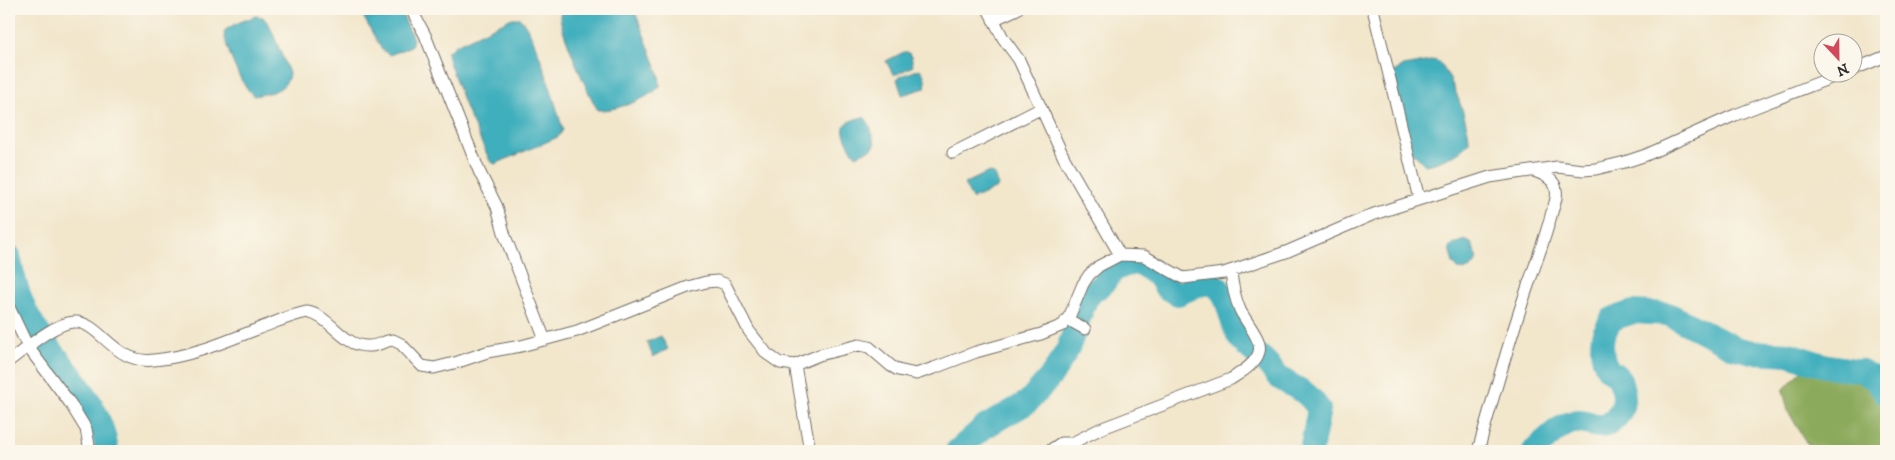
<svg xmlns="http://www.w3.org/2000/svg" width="1895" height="460" font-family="'IM FELL DW Pica',serif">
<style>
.forest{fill:#8caa5c;stroke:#5c6a44}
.water{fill:#40afbd;stroke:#366d74}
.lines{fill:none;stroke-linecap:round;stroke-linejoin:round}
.river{stroke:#40afbd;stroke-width:24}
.minor-casing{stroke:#716c63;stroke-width:13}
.minor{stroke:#fff;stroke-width:11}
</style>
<rect width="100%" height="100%" fill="#fbf7ec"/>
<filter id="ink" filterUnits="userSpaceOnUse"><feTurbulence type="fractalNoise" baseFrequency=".02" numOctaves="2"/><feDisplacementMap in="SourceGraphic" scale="10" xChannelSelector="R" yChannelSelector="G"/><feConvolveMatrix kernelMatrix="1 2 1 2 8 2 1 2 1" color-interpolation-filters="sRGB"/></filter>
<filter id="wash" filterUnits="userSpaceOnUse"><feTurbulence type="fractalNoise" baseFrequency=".0096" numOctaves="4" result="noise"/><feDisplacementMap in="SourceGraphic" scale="20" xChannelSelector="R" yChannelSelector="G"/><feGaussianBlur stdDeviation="1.12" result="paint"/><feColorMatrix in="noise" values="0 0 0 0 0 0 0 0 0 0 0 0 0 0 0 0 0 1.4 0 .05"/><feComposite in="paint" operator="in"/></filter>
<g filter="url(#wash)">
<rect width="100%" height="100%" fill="#f2e6cb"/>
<path class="forest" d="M1825,354l41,8 20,15v74h-75l-23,-40 -5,-21 19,-20z"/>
<path class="water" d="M359,9h41l13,30 -2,7 -21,9 -8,-5z
M562,9h72l25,65 1,12c-11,13 -45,25 -62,24 -7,-9 -39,-83 -38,-94 0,-2 2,-5 2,-7z
M256,16l7,1 7,9 19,47c-1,18 -20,20 -35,23 -14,-11 -28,-47 -30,-65l11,-7z
M512,18h8c16,15 36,89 43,112l-5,7 -63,27 -5,-3 -24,-52 -18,-50 -1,-7 9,-7z
M904,52h4l3,3 2,11 -16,8h-4l-7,-13z
M1436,60c14,9 34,65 33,83 -10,11 -29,20 -44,22l-14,-14 -22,-76 14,-9z
M920,69c4,4 7,13 5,19l-23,7 -5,-16 2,-2z
M862,117l3,1 5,7 5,20 -2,3 -17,8c-4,-5 -15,-23 -12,-29 3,-6 12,-8 18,-10z
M989,172l5,2 4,11 -1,3 -25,11 -8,-15z
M1466,240l6,4 5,15c-4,10 -9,12 -19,10l-5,-6 -4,-15 4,-4z
M661,336l7,13 -15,8 -6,-15z"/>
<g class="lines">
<path class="river" d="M9,256c5,25 11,47 24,68 27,44 67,73 74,127
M957,451l26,-23 45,-26 24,-27 16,-26 18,-50 7,-8 9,-6 12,-15 12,-5 11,-2 12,6 11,9 6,10 12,6c11,-4 28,-16 39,-7 13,9 13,38 23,52 7,9 18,15 26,23 5,5 9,13 15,17 19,12 24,10 38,30l-8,42
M1534,451c11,-10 25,-26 40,-29 10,-2 18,5 27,4 12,0 22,-15 23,-27 1,-6 -3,-13 -4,-19 -2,-5 -7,-6 -11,-10 -7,-8 -8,-24 -6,-34 2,-5 6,-12 9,-17l21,-7 35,2 67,34 18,4 36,2 37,12 36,5 14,9 10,14"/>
</g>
</g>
<g filter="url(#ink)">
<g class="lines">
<g class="minor-casing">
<path id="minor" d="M411,9l14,26 54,136 18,36 8,29 40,104
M988,9l15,29 16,22 45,98 56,97
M1373,9l46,190
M993,20l24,-11
M1852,70l34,-14
M953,153l87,-44
M9,307l19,40 42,56 16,26 4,22
M1067,319l18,10
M9,361c16,-12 45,-38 65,-39 26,-1 40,43 80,38 36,-3 73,-19 106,-32 16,-6 31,-13 47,-16 24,4 35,34 60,34 9,1 17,-5 26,-6l8,4 21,22 12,2 24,-6 29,-10 34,-6 56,-15 111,-44 18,-5 11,-1 8,3 24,47 18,23 13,9 15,2 24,-10 40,-10 10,2 22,19 7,4 18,4 18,-6 42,-16 65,-18 22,-9 7,-10 13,-31 6,-9 10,-9 21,-11 24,1 39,22 41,-5 62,-21 88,-38 116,-37 67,-10 26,3 13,-1 29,-7 21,-7 89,-40 111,-43
M795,365l15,86
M1049,451l12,-8h11l28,-14 131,-50c9,-6 25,-15 28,-27 4,-12 -14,-31 -19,-42 -5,-12 -8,-26 -9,-39
M1478,451c16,-57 32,-114 52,-171 8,-23 16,-45 22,-68 2,-7 6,-15 4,-22 -1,-11 -13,-16 -22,-19"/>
</g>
<use href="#minor" class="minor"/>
</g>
</g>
<rect width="1895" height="460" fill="none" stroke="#fbf7ec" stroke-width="30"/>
<g transform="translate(1838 58) rotate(158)"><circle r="24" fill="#fbf7ec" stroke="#a8a59f"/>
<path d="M0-4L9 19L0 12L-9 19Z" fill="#d1495b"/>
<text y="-8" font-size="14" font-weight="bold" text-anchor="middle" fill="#2b2b2b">N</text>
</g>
</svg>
